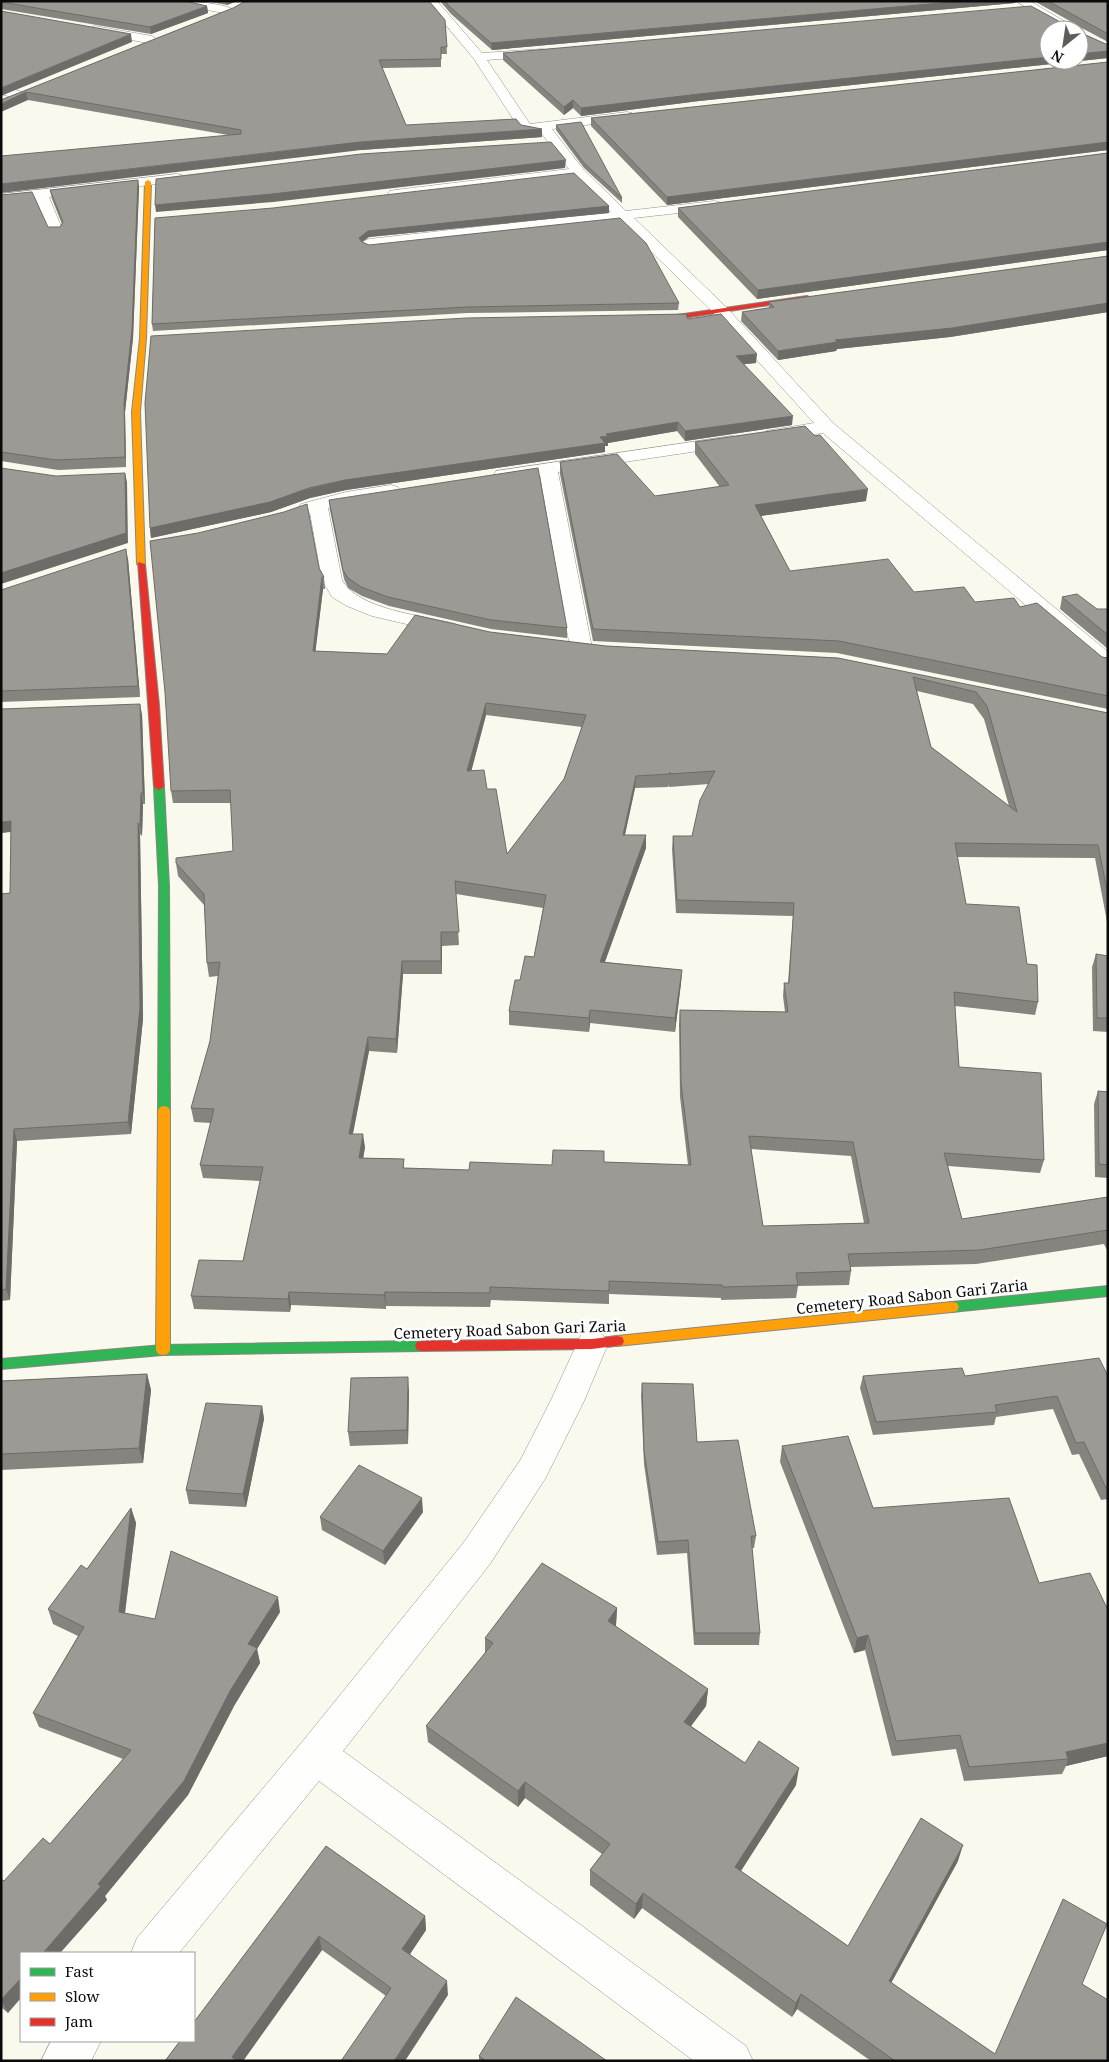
<svg xmlns="http://www.w3.org/2000/svg" width="1109" height="2062" font-family="'Noto Serif',serif">
<style>
.lines{fill:none;stroke-linecap:round;stroke-linejoin:round}
.street-casing{stroke:#92928c;stroke-width:1}
.fast-casing{stroke:#898883;stroke-width:2}
.slow-casing{stroke:#898883;stroke-width:2}
.jam-casing{stroke:#898883;stroke-width:2}
.street{fill:#fefefc;fill-rule:evenodd}
.fast{fill:#30b455;fill-rule:evenodd}
.slow{fill:#ff9f0a;fill-rule:evenodd}
.jam{fill:#e5322d;fill-rule:evenodd}
.wall{fill:#86847f;fill-rule:evenodd}
.shaded-wall{fill:#6d6c68}
.building{fill:#9c9a94;stroke:#6d6c68;fill-rule:evenodd}
.labels{text-anchor:middle;dominant-baseline:central;stroke-width:5;stroke-linejoin:round;paint-order:stroke}
.street-label{font-size:15px;fill:#0a0a0a;stroke:#fff}
</style>
<rect width="100%" height="100%" fill="#faf9ed"/>
<g class="lines">
<g class="street-casing">
<path id="street" d="M169,1c13,0 57,1 66,10l-6,3 -55,-10z
M426,1h11l45,52 61,-4 2,3 -2,3 -4,1 -52,4 43,64 97,-12 5,1 2,3 -2,3 -5,1 -75,9 31,40 43,42 88,-10 5,1 2,3 -2,3 -5,1 -80,9 92,89 107,116 275,229v17l-8,-1 -277,-235 -51,7 -6,-1 -3,-4 3,-4 48,-8 -100,-110 -95,-93 -250,29 -5,-2 -3,-3 3,-3 5,-2 242,-27 -36,-35 -180,21 -5,-1 -2,-3 2,-3 5,-1 174,-21 -27,-35 -21,-3 -47,-72z
M1016,1h14l49,29h-15z
M95,26l57,10 6,4 -6,4 -61,-12 -2,-2 2,-2z
M1,86l25,7 1,3 -6,4 -20,-6z
M177,174l5,1 2,3 -2,3 -133,16 14,34 -2,3h-10l-2,-3 -14,-33 -34,4v-8z
M732,436l6,1 3,4 -3,4 -180,27 34,176 -3,5 -8,1 -8,-1 -3,-5 -30,-173 -37,6 -7,-2 -2,-4 2,-4z
M391,485l7,2 2,4 -2,4 -70,13 14,72c16,30 83,36 114,44l4,4 -4,4 -7,2 -77,-18 -25,-10 -15,-9 -10,-17 -12,-67 -9,-1 -3,-4 3,-4 45,-12z
M592,1331l11,4 5,9 -24,57 -39,78 -55,85 -147,187 403,295 7,15h-59l-375,-280 -140,172h-48l6,-15 165,-196 162,-200 57,-83 30,-59 30,-65z
M51,2041h50l-10,20h-50z"/>
</g>
<g class="fast-casing">
<path id="fast" d="M159,784l5,3 5,99 1,224 -2,3h-8l-2,-3 1,-224 -5,-99z
M1108,1286v10l-156,16 -5,-1 -2,-4 2,-4 5,-1z
M422,1341l5,1 2,4 -2,4 -5,1 -259,4 -162,14v-10l162,-14z"/>
</g>
<g class="slow-casing">
<path id="slow" d="M148,180l3,2 -5,156 -6,74 5,152 -4,2 -4,-2 -5,-152 8,-74 5,-156z
M164,1106l4,1 2,3v240l-2,4 -5,1 -5,-1 -2,-4 2,-240 2,-3z
M952,1302l5,1 2,4 -2,4 -5,1 -335,34 -5,-1 -2,-4 2,-4 5,-1z"/>
</g>
<g class="jam-casing">
<path id="jam" d="M807,296l2,1v2l-132,20h-28l-3,-2 3,-2h28z
M138,562l7,2 14,141 5,82 -5,3 -5,-3z
M617,1336l5,1 2,4 -2,4 -30,4 -170,2 -5,-1 -2,-4 2,-4 5,-1 170,-2z"/>
</g>
<use href="#street" class="street"/>
<use href="#fast" class="fast"/>
<use href="#slow" class="slow"/>
<use href="#jam" class="jam"/>
</g>
<path class="wall" d="M1,1l206,5 1,7 -57,21 -150,-25z
M206,1h31l-10,4z
M440,1h576l-1,2 -523,47 -41,-36z
M1034,1h74v41l-30,-16 1,6 29,13v13l-409,43 -118,15 -8,-8 -9,7 -61,-55v-7l561,-29 13,1z
M233,8l212,12 2,34h-6v13l-59,1 24,57h115l21,4v8l-181,13 -133,-15 -200,-35h-27z
M1108,62v88l-441,55 -76,-79v-8z
M556,125l66,73v5l-38,-35 -28,-38z
M1108,153v97l-351,49 -79,-82v-9z
M138,180l1,8 -6,150 -8,74 1,55 -68,3 -57,-9v-266l47,32h12l2,-3 -10,-25 -2,-9z
M609,206v7l-240,24 -7,5 7,3 310,58 -1,7 -211,3 -314,18 -1,-7 3,-106z
M1108,256v56l-158,25 -113,12 -1,2 -58,9 -37,-39 1,-9 27,-4v-6z
M688,319l68,44 -12,1 48,61 -107,16 -8,-10 -69,12v3h-3v6l-259,38 -36,8 -39,14 -120,26 -1,-10z
M695,442l171,59 -105,15 29,55 185,31 45,5 82,50 6,1v51l-271,-56 -244,-12 -33,-167v-12l95,34 65,-9 -25,-33z
M329,500l238,128v10l-76,-9 -102,-23 -27,-10 -14,-8 -4,-9 -14,-69z
M128,559l12,138 -139,5v-112z
M319,568l5,9 1,12h-2l-8,62 72,3 103,-22 116,14 232,12 270,55v214l-13,-69 -138,-1 9,47 61,60 11,38 -3,13 -80,-9 4,61 85,93 -4,13 -92,-7 14,53 146,-22v53h-1l-3,-6 -128,20 -125,3v4l-2,14 -51,1 -2,12 -75,2v-2l-112,-4v10l-118,-4 -1,7 -104,-1v3l-95,-4 -1,7 -96,-3 -3,-13 52,-35 17,-80 -57,-3 -3,-13 11,-42 -17,-1 -3,-14 19,-67 8,-65 -9,1 -2,-14 -3,-58 -26,-29 -2,-13 57,-12 -2,-48h-58l-2,-12zM917,691l56,13 11,15 25,87 -78,-59zM486,715l96,12 -18,52 -57,75 -20,-65 -16,-18zM709,784l-17,52h-19l-1,13 4,64 117,3 -5,67h-4l-1,13 2,16 -105,-2 -1,14 1,73 8,68 -84,-3 -135,8 -65,-2v-9l-41,-1 2,-11 -12,-13 16,-83 28,2 6,-79h39v-28l17,-1 -3,-51 87,14 -9,49 -14,23 -11,31v14l80,7 1,-9 85,9 6,-49 1,-13 -77,-8 41,-114 -21,-13 10,-47 33,-1 1,-2v2zM751,1149l100,7 13,67 -101,3z
M1062,597l35,12h11v40l-48,-40z
M142,714l3,90h-2l-1,32 -2,-2 3,185 -12,115 -114,7 -7,159 -9,1v-407l9,-1 1,-61 -10,1z
M1096,954l12,2v76l-15,-1 -1,-64z
M1098,1091l10,1v86l-13,-1 -1,-73z
M147,1374l4,16 -8,73 -142,7v-89z
M863,1376h245v123l-7,1 -22,-46 -7,1 -19,-46 -57,8 -2,8 -121,10 -13,-47z
M642,1383l55,59 59,94 -2,12h-2l8,85 -1,12h-65l-7,-92 -30,2 -13,-91 -3,-68z
M409,1391l-1,53 -58,2 -2,-14z
M262,1406l2,13 -18,88 -57,-3 -3,-14z
M782,1446l91,62 166,75 69,27v146l-42,10 -4,8 -98,7 -8,-32 -64,7 -27,-106 -11,3 -74,-191z
M131,1508l5,15 -11,91 30,5 125,-7 -23,37 3,14 -26,43 -46,89 -83,101 2,4 -47,53h-39l-13,60 -7,-6v-128l3,2 46,-37 73,-85 -84,-32 -6,-14 45,-77 -25,-12 -5,-15 39,-40z
M423,1512l-38,53 -63,-35 -2,-13z
M617,1608l-1,17v2l92,62 -2,17 -15,20 54,37 51,22 -55,86 107,75 110,-85 -67,122 104,71 87,-70 26,77h-237l-74,-52 -5,8 -150,-109 -8,11 -44,-34v-15l12,-16 -77,-56 -7,9 -90,-65 -2,-16 59,-73v-15z
M326,1846l99,70 1,14 -16,24 38,41 -62,1 -64,-46 -79,111h-78z
M479,2056l128,5h-128z"/>
<path class="shaded-wall" d="M226,1h11l-10,4z
M963,1h53l-1,2 -523,47 -1,-7z
M207,6l1,7 -57,21 -1,-7z
M131,34l1,8 -131,54v-8z
M1108,51v7l-409,43 -118,15v-8l118,-14 350,-37v3h30v-6z
M26,92l2,8 -27,12v-8z
M573,100v8l-9,7v-8z
M542,129v8l-181,13 -360,43v-9l359,-42z
M1108,142v8l-441,55v-8z
M566,160l-1,8 -292,34 -117,10 -1,-7z
M138,180l1,8 -6,150 -8,74 1,55 -1,-10 -1,-54z
M609,206v7l-240,24 -10,7v-6l9,-7z
M1108,242v8l-351,49 1,-9z
M1108,303v9l-158,25 -113,12 -1,2 -58,9v-9l57,-11z
M757,354l-1,9 -20,2v-9z
M793,416l-1,9 -107,16v-10z
M678,422l-1,9 -69,12v3h-3v6l-259,38 -36,8 -39,14 -120,26 -1,-10 195,-48 255,-43 6,-3z
M125,473l2,9 1,61 -127,41v-11z
M868,489l-2,12 -112,16 1,-12z
M126,549l2,10 12,138 -2,-11z
M322,577l1,12 -9,75 -1,-13z
M486,703v12l-18,69 -1,-13z
M140,704l2,10 3,90 -2,-11z
M636,776l-1,12 -13,60 1,-13z
M141,793l2,11 -1,32 -2,-11z
M11,821l3,10 -13,2v-11z
M138,823l2,11 3,185 -12,115 -3,-12z
M646,835v13l-46,127v-13z
M441,932l1,14v28l-1,-13z
M402,961l1,13 -6,79 -1,-14z
M682,970l-1,13 -6,49v-14z
M590,1010v13l-1,9v-14z
M368,1037l1,14 -19,96 -1,-13z
M14,1129l3,12 -7,159 -4,-11z
M363,1134l2,13 -4,24 -2,-13z
M289,1292l2,13 -1,7 -2,-13z
M385,1292l1,14v3l-2,-14z
M147,1374l4,16 -8,73 -4,-15z
M408,1377l1,14 -1,53 -1,-14z
M262,1406l2,13 -18,88 -3,-13z
M422,1498l1,14 -38,53 -2,-14z
M131,1508l5,15 -13,104 -4,-15z
M278,1597l2,15 -23,37 3,14 -26,43 -46,89 -83,101 2,4 -47,53h-17l55,-69z
M617,1608l-1,17 -9,13 1,-17z
M868,1635l-3,15 -11,3 3,-15z
M708,1689l-2,17 -24,32 2,-16z
M1108,1743v13l-42,10 2,-7 -2,-7z
M799,1768l-3,17 -63,98 2,-16z
M525,1782v16l-7,9v-16z
M963,1845l-5,16 -74,135 5,-15z
M643,1893l-1,15 -8,11 2,-15z
M425,1916l1,14 -22,33 -2,-14z
M319,1936l3,14 -79,111h-10l-1,-4z
M21,1978v20l-13,15 -7,-13z
M447,1981l1,14 -43,66h-11z
M801,1994l-4,15 -5,8 4,-14z"/>
<path class="building" d="M1,1h184l22,5 -57,21 -149,-25z
M246,1h183l16,19 2,27h-6v12l-62,1 27,65 110,-6 5,6 21,4 -182,13 -359,42v-28l240,-22v-4l-215,-38 -25,12v-4l232,-92z
M445,1h518l-472,42 -41,-36z
M1048,1h60v33z
M1031,6l33,18 14,1 1,7 29,13v6l-29,3v-24h-30v27l-350,37 -118,14 -8,-8 -9,7 -61,-54z
M1,11l130,23 -130,54z
M1108,62v80l-441,55 -76,-79z
M581,122l41,76 -38,-35 -28,-38z
M551,142l15,18 -294,34 -117,11 1,-26 205,-25z
M1108,153v89l-350,48 -80,-82z
M574,173l35,33 -241,25 -9,7 3,4 7,3 251,-27 26,25 33,60 -212,4 -315,17 3,-106 118,-10z
M138,180l-6,149 -8,74 1,54 -69,3 -55,-8v-257l31,-3 16,35h12l3,-5 -13,-32z
M1108,256v47l-156,25 -117,12 2,2 -59,9 -36,-39 32,-5 -5,-5z
M686,314l2,5 33,-5 36,40 -21,2 57,60 -108,15 -7,-9 -72,12 2,2 -8,1 5,6 -260,37 -36,8 -39,14 -120,26 -5,-125 6,-67 316,-18z
M805,426l10,10 5,-1 48,54 -113,16 35,66 98,-12 26,33 50,-5 11,15 39,-4 6,9 17,-4 65,54 6,1v38l-269,-55 -246,-12 -33,-167 57,-8 38,42 74,-11 -34,-43z
M1,468l55,8 69,-3 1,60 -125,40z
M538,468l29,160 -76,-8 -103,-23 -27,-10 -13,-9 -5,-8 -14,-70z
M307,504l12,64 5,9h-2l-9,74 74,3 28,-39 75,17 116,14 232,12 270,55v182l-10,-50 -143,-2 11,61 53,3 8,57 10,1 1,37 -84,-10 5,75 82,6 3,87 -100,-7 18,66 146,-22v33l-128,20 -132,4 3,17 -55,2 2,12 -75,2 -1,-2 -113,-4v10l-119,-4v6l-105,-1 -1,3 -95,-3 -1,7 -97,-3 8,-36 44,1 20,-94 -63,-2 14,-56 -23,-1 19,-67 10,-79 -13,1 -3,-69 -28,-31v-5l57,-7 -3,-61 -59,1 -6,-99 -15,-151 48,-8 86,-21zM913,677l63,15 11,14 30,106 -86,-65zM486,703l100,12 -22,64 -57,75 -11,-65h-9l-3,-19 -17,1zM715,771l-15,29 -8,36h-19l4,64 117,3 -5,80h-5l4,29 -108,-2 1,73 10,82 -87,-3v-11l-51,-1 -1,15 -82,-3 -1,8 -66,-2 1,-9 -45,-1 4,-24h-14l19,-97 28,2 6,-78h39v-29h18l-4,-51 91,14 -12,62 -9,-1 -5,24h-5l-6,31 80,7 1,-8 85,8 7,-48 -82,-8 46,-127h-23l13,-59 33,-2 1,-2v2zM749,1136l104,6 16,81 -106,3z
M126,549l12,137 -137,5v-101z
M1077,594l20,15h11v26l-46,-38z
M140,704l3,89h-2l-1,32 -2,-2 2,185 -12,114 -114,7 -8,160 -5,1v-396l9,-1 1,-72 -10,1v-113z
M1096,954l12,2v62h-11z
M1098,1091l10,1v73l-9,-1z
M1099,1358l9,18v112h-2l-22,-46 -8,1 -19,-47 -62,9 2,7 -121,10 -13,-46 99,-8 3,8z
M147,1374l-8,74 -138,6v-73z
M408,1377l-1,53 -59,2 3,-54z
M642,1383l51,1 4,58 41,-2 18,96h-5l9,97h-65l-7,-93 -30,2 -14,-91z
M206,1403l56,3 -19,88 -57,-4z
M848,1436l25,72 136,-10 30,85 51,-10 18,37v133l-42,9 2,7 -99,8 -9,-32 -64,6 -28,-106 -11,3 -75,-192z
M359,1465l63,33 -39,53 -63,-34z
M131,1508l-12,104 36,7 16,-68 107,46 -30,47 9,4 -27,43 -46,90 -86,103 3,2 -58,67h-22v25l-20,22v-121l3,2 39,-43 7,6 81,-94 -98,-37 51,-86 -36,-18 33,-44 6,4z
M542,1563l75,45 -9,13 100,68 -24,33 61,41 14,-22 40,27 -64,99 113,79 73,-128 42,27 -74,136 106,73 68,-155 44,25 -25,60 26,16v61h-213l-94,-67 -5,9 -153,-110 -7,11 -46,-34 20,-26 -85,-62 -7,9 -92,-65 67,-83 -8,-5z
M326,1846l99,70 -23,33 45,32 -53,80h-53l50,-73 -72,-52 -87,121 5,4h-72l15,-20h14v-19z
M516,1997l91,64h-121l-7,-5z"/>
<g class="labels">
<g class="street-label">
<text transform="translate(912 1296) rotate(-6)">Cemetery Road Sabon Gari Zaria</text>
<text transform="translate(510 1329) rotate(-2)">Cemetery Road Sabon Gari Zaria</text>
</g>
</g>
<rect width="1109" height="2062" fill="none" stroke="#0a0a0a" stroke-width="5"/>
<rect x="20" y="1952" width="175" height="90" fill="#ffffff" stroke="#9d9d9d"/>
<rect x="30" y="1968" width="25" height="8" fill="#30b455" stroke="#9d9d9d"/>
<text x="65" y="1977" font-size="15" fill="#0a0a0a">Fast</text>
<rect x="30" y="1993" width="25" height="8" fill="#ff9f0a" stroke="#9d9d9d"/>
<text x="65" y="2002" font-size="15" fill="#0a0a0a">Slow</text>
<rect x="30" y="2018" width="25" height="8" fill="#e5322d" stroke="#9d9d9d"/>
<text x="65" y="2027" font-size="15" fill="#0a0a0a">Jam</text>
<g transform="translate(1064 45) rotate(210)"><circle r="24" fill="#ffffff" stroke="#9d9d9d"/>
<path d="M0-4L9 19L0 12L-9 19Z" fill="#5e5e59"/>
<text y="-8" font-size="14" font-weight="bold" text-anchor="middle" fill="#0a0a0a">N</text>
</g>
</svg>
